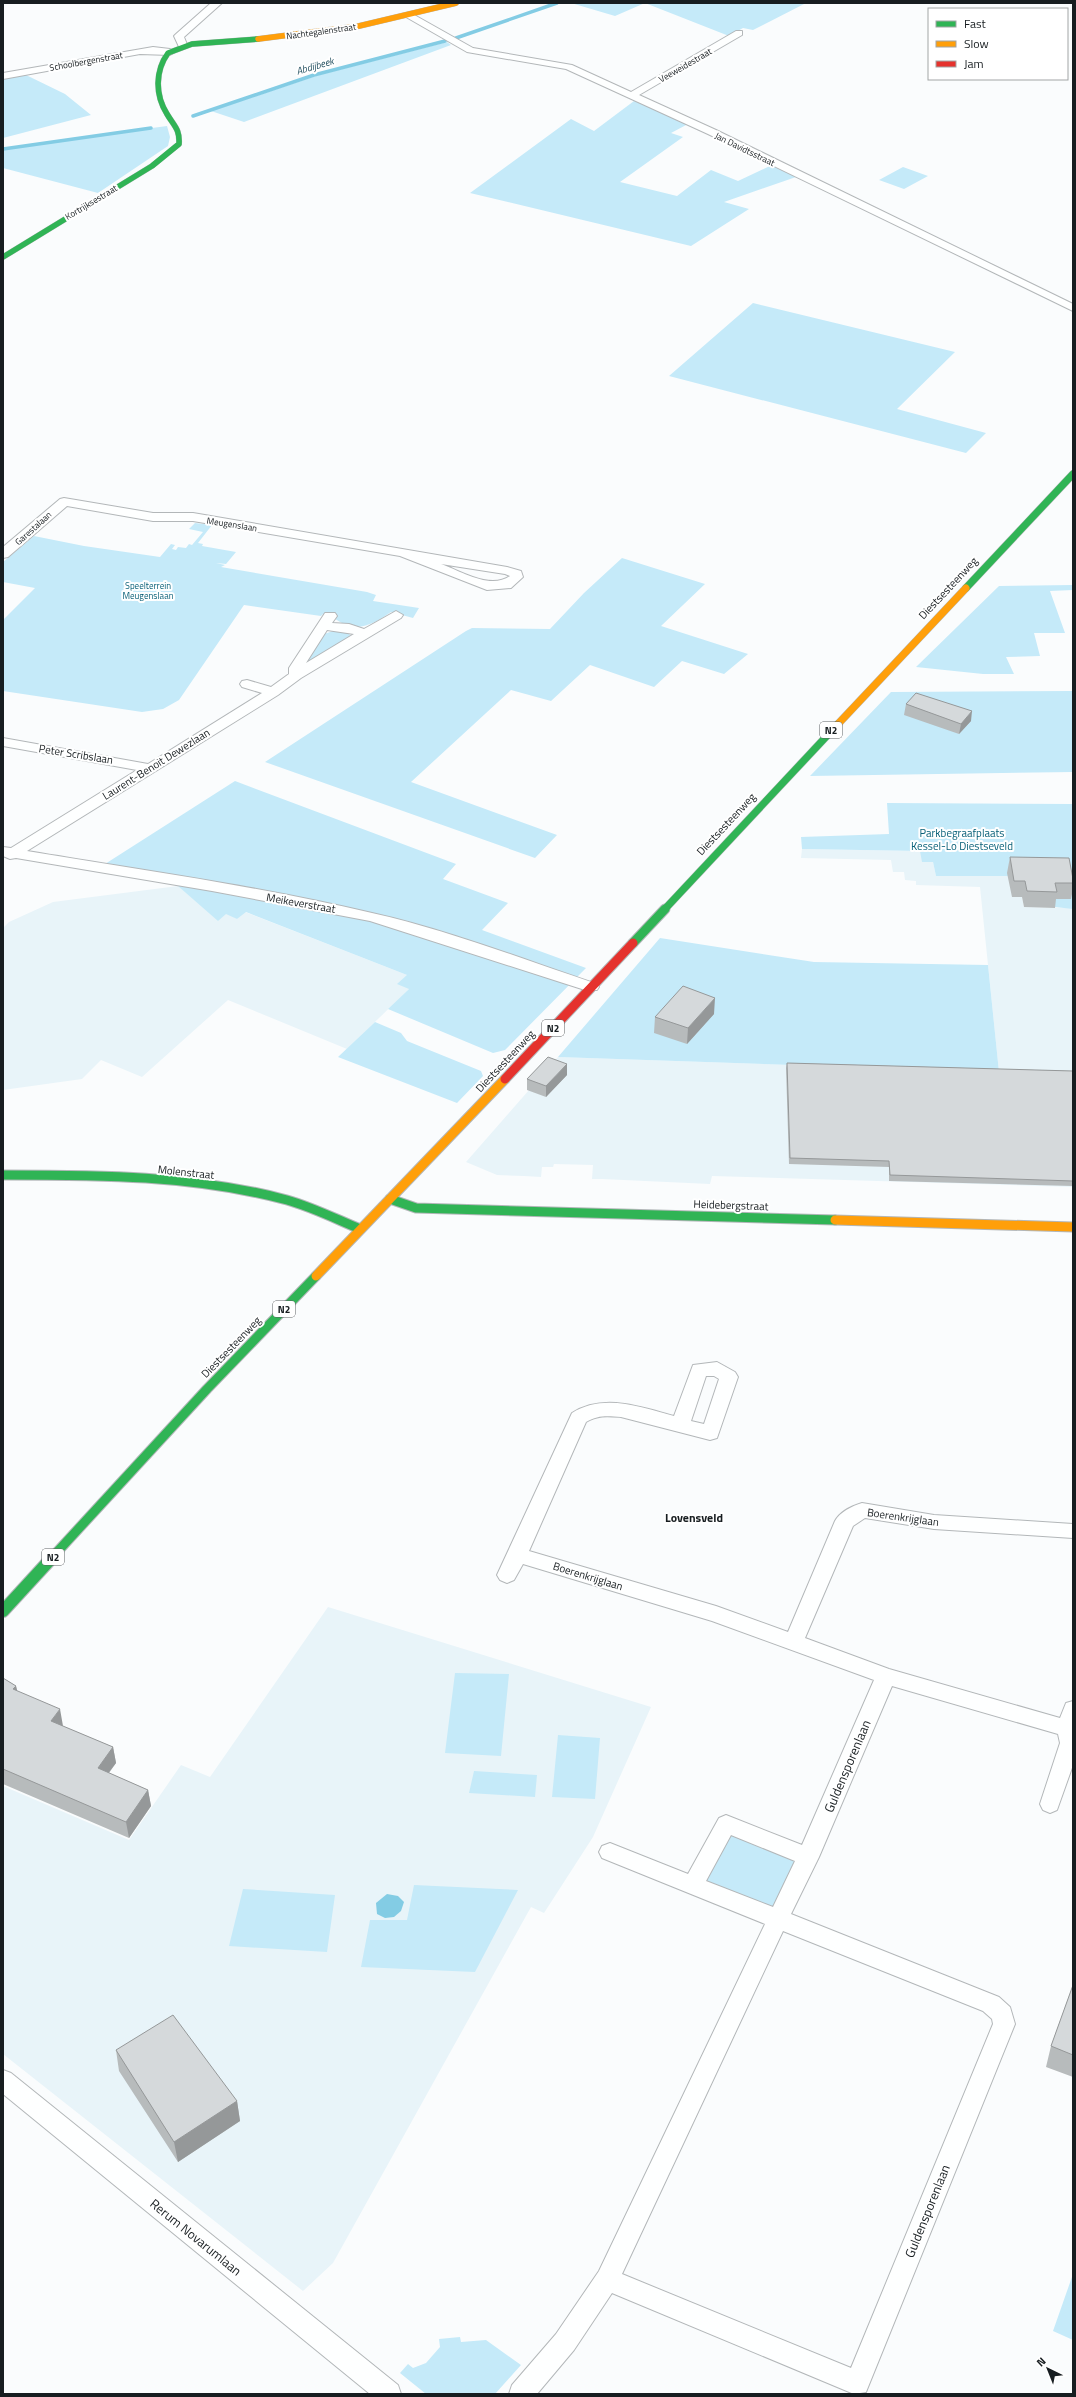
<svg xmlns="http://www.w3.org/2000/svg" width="1076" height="2397" font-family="'Titillium Web',sans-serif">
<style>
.built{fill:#e8f4f9}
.green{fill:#c5eaf9}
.water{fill:#83cce4}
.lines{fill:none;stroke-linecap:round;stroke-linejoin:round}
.stream{stroke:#83cce4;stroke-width:3.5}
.street-casing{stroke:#b3b7b9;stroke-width:2}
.fast-far3-casing{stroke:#b3b7b9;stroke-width:6}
.fast-far2-casing{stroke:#b3b7b9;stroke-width:8}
.fast-far1-casing{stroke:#b3b7b9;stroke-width:11}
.fast-casing{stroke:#b3b7b9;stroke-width:14}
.slow-far2-casing{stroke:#b3b7b9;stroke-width:6}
.slow-far1-casing{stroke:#b3b7b9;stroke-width:8}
.slow-casing{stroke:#b3b7b9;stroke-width:11}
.jam-casing{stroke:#b3b7b9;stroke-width:11}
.street{fill:#feffff;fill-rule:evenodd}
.fast-far3{stroke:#30b455;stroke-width:5.5}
.fast-far2{stroke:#30b455;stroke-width:7}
.fast-far1{stroke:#30b455;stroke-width:9}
.fast{stroke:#30b455;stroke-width:12}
.slow-far2{stroke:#ff9f0a;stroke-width:5.5}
.slow-far1{stroke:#ff9f0a;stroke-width:7}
.slow{stroke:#ff9f0a;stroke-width:9}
.jam{stroke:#e5322d;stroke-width:9}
.wall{fill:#b7bbbc}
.shaded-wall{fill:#959899}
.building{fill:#d5d9db;stroke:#959899}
.labels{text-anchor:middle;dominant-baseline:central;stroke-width:4;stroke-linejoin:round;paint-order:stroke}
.far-street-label{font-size:9px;fill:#171d20;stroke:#fff}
.far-park-label{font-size:9px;fill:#096078;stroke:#fff}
.far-water-label{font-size:10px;font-style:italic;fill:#265262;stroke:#fff}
.shield{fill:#fff;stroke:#5d6163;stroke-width:1}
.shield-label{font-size:10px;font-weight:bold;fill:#171d20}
.street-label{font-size:11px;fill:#171d20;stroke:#fff}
.park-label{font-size:11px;fill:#096078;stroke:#fff}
.neighbourhood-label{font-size:12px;font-weight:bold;fill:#171d20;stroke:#fff}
.near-street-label{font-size:13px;fill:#171d20;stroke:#fff}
</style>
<rect width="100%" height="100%" fill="#fafcfd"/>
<path class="built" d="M802,849l118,2 13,11 3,14h72l14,21 2,10 49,1v279l-361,-11 -2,8 -108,-5h-10l1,-14 -39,-1 -1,3h-11l-1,10 -17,-1 -27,-1 -31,-13 92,-105 441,15 -19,-185 -64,-2v-4l-11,-1 -1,-8h-11l-2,-12 -90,-2z
M178,886l59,33 8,-7 162,63 2,14 -62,60 -119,-49 -86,77 -41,-17 -19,19 -79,11v-162l6,-6 44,-20z
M328,1607l323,100 -58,130 -49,76 -13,-6 -198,356 -30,28 -300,-237v-268l126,54 52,-75 29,12z"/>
<path class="green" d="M571,3h235l-53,27 -10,-2 -14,8 -84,-33 -30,13z
M447,42l4,3 -207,77 -33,-11 108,-36z
M26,75l39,19 26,21 -88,23v-59z
M634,101l54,23 -17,9 12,4 -63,45 57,14 34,-26 27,11 34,-16 24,12 -72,25 25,7 -58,37 -221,-53 101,-74 23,12z
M167,126l3,11 -2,9 -70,47 -95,-25v-20z
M903,167l25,9 -24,13 -25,-9z
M753,303l202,49 -58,57 89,24 -20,20 -297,-77z
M195,523l17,2 -14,18 5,1 -1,2 34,6 -10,12 -10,-1 9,2 -4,2 146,25 9,3 -3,6 46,7 -6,10 -22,-6c-15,10 -31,21 -49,11 -8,-4 -10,-8 -19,-9l-2,2 -77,-11 -65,95 -16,9 -21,3 -139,-21v-71l32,-32 -32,-6v-20l31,-26 50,10 76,11 11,-13 4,1 -3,4 4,1 2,-3 8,1 3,-4 3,1 11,-13 -14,-3z
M622,558l83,26 -44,42 87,28 -24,20 -42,-13 -28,26 -64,-22 -39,36 -40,-11 -100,92 146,53 -22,23 -270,-96 201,-131 6,-3 78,1 34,-36z
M1073,585v5l-23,1 15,42h-31l6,23 -34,1 8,17h-31l-67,-7 83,-81z
M333,631l15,2 4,4 -48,27 20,-30z
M1073,691v81l-263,4 81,-84z
M235,781l221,83 -13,15 65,24 -26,27 104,38 -81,82 -12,3 -105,-44 21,-20 -12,-5 10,-9 -161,-63 -9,7 -11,-5 -8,7 -40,-35 -73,-22z
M887,803l186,1v105l-18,-2 -2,-8h18l-63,-26v3h-72l-3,-14h-11l-2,-11 -118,-2 -1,-12 88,-3z
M660,938l154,24 174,3 11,107 -441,-15z
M375,1022l26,11 6,8 74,30 2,5 -26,27 -119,-46z
M455,1673l54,1 -8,82 -56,-3z
M558,1735l42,3 -5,61 -43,-2z
M474,1771l63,4 -2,22 -66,-4z
M726,1824l82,33 -30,62 -85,-34z
M414,1885l104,5 -43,82 -114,-5 9,-47h37z
M243,1889l92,6 -8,57 -98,-6z
M1073,2274v66l-20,-9z
M460,2337l1,5 25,-2 35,25 -26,29h-69l-26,-21 8,-9 5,4 13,-5 14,-16 -1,-8z"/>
<path class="water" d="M387,1894l11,2 6,6 -3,9 -7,6 -9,1 -8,-4 -1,-11z"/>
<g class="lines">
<path class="stream" d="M456,38l101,-35
M193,116l121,-41 131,-34
M3,149l148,-21"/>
<g class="street-casing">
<path id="street" d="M211,3h11l-38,34 4,10 -8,2 -6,-13 2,-2z
M409,12l64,36 99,17 59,27 105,-61h6v4l-103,60 77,35 357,174v7l-365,-177 -142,-65 -99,-17 -61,-35 -2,-2z
M153,47l17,2 5,3 -5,3 -30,-1 -137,25v-6z
M64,498l89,15h40l314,54 14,4 2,6 -12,11 -24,2 -87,-34 -207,-35h-40l-86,-15 -59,51 -5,1v-11l57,-48zM441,564l64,10 5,2c-20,14 -49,-5 -69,-12z
M396,611l7,4 -2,3 -100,60 -23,17 -251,156c115,19 231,35 345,62 76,17 150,46 225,71l2,3 -2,3h-12l-215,-69 -158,-30 -196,-33 -6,1 -7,-3v-9l8,1 126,-78 -134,-24v-8l145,26 114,-71 -20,-6 -2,-3 2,-3 5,-1 24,7 18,-13v-6l36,-55h10l2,3 -5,7 17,1 15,5zM327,630l27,4 -48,29z
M717,1362l18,10 3,5 -21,61 -7,2 -89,-23c-14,-1 -23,-2 -35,5l-57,129 187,55 72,26 47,-111c5,-9 17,-15 27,-18l72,12 139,9v14l-139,-9 -69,-11 -12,8 -48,112 84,31 171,49 6,-15 7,-2v64l-16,45 -7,3 -7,-3 -3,-6 20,-61 -2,-9 -166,-48 -73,171 -28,57 208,83 11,10 5,17 -149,368 -12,2 -242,-101 -38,57 -37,44h-28l3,-9 44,-51 43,-63 166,-347 -163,-66 -3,-6 3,-6 8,-3 78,31 31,-56 7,-3 76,30 72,-165 -162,-59 -189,-57 -9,16 -7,3 -7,-3 -3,-5 75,-162c32,-20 68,-6 102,3l19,-51zM706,1376h8l5,3 -15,45 -13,-3zM731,1835l64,26 -22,46 -67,-26zM783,1931l200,80 9,8 1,5 -142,344 -229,-94z
M3,2070l8,3 387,312 3,9h-31l-367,-300z"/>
</g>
<g class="fast-far3-casing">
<path id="fast-far3" d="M3,257l149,-91 27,-22c1,-15 -5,-18 -12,-30 -12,-19 -12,-43 1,-61l24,-9 66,-5"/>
</g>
<g class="fast-far2-casing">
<path id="fast-far2" d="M966,588l107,-114
M664,910l174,-186"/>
</g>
<g class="fast-far1-casing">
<path id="fast-far1" d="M633,943l32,-34
M3,1175c95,0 191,0 284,25 25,7 49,19 73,29
M390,1199l26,9 419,12
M47,1563l160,-174 109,-113"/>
</g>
<g class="fast-casing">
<path id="fast" d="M3,1611l45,-49"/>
</g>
<g class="slow-far2-casing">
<path id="slow-far2" d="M258,39l101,-13 97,-23"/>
</g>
<g class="slow-far1-casing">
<path id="slow-far1" d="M838,724l128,-136"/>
</g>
<g class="slow-casing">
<path id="slow" d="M835,1220l238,7
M316,1276l189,-197"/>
</g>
<g class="jam-casing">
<path id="jam" d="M505,1079l128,-136"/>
</g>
<use href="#street" class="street"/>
<use href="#fast-far3" class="fast-far3"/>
<use href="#fast-far2" class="fast-far2"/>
<use href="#fast-far1" class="fast-far1"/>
<use href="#fast" class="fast"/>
<use href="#slow-far2" class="slow-far2"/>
<use href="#slow-far1" class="slow-far1"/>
<use href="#slow" class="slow"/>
<use href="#jam" class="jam"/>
</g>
<path class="wall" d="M906,704l65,17 -12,13 -55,-19z
M1010,857l63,22v10l-2,10h-15l-1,9 -31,-1 -2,-10h-10l-5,-24z
M714,1014l-27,30 -33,-11 1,-16z
M787,1063l286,8v115l-184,-5v-14l-100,-3 -3,-96z
M567,1075l-21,22 -19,-7v-11z
M3,1678l13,8 1,5 46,35h-1l51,21 3,16 -7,10 39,17 3,16 -22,32 -126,-54z
M1073,1985v92l-27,-10 5,-21z
M116,2050l121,51 3,20 -62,41 -59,-91z"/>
<path class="shaded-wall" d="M972,711l-1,10 -12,13 2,-10z
M715,998l-1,16 -27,30 1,-16z
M567,1064v11l-21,22v-11z
M16,1686l4,16 -7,-13z
M60,1709l3,17 -9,11 -3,-16z
M113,1747l3,16 -16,21 -2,-16z
M148,1790l3,16 -22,32 -3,-16z
M237,2101l3,20 -62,41 -4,-20z"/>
<path class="building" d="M916,693l56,18 -11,13 -55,-20z
M1010,857l59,1 4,21v4h-18l2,9 -30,-1 -2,-10h-11z
M683,986l32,12 -27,30 -33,-11z
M548,1057l19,7 -21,22 -19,-7z
M787,1063l286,8v110l-183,-6 -1,-14 -99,-3z
M3,1678l13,8 -3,3 47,20 -9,12 62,26 -15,21 50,22 -22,32 -123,-53z
M1073,1985v70l-22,-9z
M173,2015l64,86 -63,41 -58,-92z"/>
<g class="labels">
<g class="far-street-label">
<text transform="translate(321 31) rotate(-8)">Nachtegalenstraat</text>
<text transform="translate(86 61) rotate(-10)">Schoolbergenstraat</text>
<text transform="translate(685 65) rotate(-30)">Veeweidestraat</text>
<text transform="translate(745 149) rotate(26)">Jan Davidtsstraat</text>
<text transform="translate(91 202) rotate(-31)">Kortrijksestraat</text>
<text transform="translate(232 524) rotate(9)">Meugenslaan</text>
<text transform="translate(33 528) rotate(-42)">Garestalaan</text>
</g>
<g class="far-park-label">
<text x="148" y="585">Speelterrein<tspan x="148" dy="10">Meugenslaan</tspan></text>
</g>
<g class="far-water-label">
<text transform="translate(315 66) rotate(-16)">Abdijbeek</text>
</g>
<g class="shield">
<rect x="820" y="722" width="22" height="16" rx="3"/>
<rect x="542" y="1020" width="22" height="16" rx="3"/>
<rect x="273" y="1301" width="22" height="16" rx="3"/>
<rect x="42" y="1549" width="22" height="16" rx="3"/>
</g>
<g class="shield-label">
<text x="831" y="730">N2</text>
<text x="553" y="1028">N2</text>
<text x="284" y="1309">N2</text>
<text x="53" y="1557">N2</text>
</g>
<g class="street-label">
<text transform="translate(948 588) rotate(-47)">Diestsesteenweg</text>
<text transform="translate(76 754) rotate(9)">Peter Scribslaan</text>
<text transform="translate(156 764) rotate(-32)">Laurent-Benoit Dewezlaan</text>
<text transform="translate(726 824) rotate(-47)">Diestsesteenweg</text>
<text transform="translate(301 903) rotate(10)">Meikeverstraat</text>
<text transform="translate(505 1061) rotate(-47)">Diestsesteenweg</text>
<text transform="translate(186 1172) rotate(6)">Molenstraat</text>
<text transform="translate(731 1205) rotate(2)">Heidebergstraat</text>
<text transform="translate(231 1347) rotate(-46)">Diestsesteenweg</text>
<text transform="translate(903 1517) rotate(8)">Boerenkrijglaan</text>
<text transform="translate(588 1576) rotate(17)">Boerenkrijglaan</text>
</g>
<g class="park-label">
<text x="962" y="833">Parkbegraafplaats<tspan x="962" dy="13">Kessel-Lo Diestseveld</tspan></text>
</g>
<g class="neighbourhood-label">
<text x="694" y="1517">Lovensveld</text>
</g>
<g class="near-street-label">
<text transform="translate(847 1766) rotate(-67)">Guldensporenlaan</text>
<text transform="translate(927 2211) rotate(-68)">Guldensporenlaan</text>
<text transform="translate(196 2237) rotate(39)">Rerum Novarumlaan</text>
</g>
</g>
<rect width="1076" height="2397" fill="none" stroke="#171d20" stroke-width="8"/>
<rect x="928" y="8" width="140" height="72" fill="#ffffff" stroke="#a2a5a6"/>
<rect x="936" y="21" width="20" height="6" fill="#30b455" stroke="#a2a5a6"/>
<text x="964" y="28" font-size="12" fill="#171d20">Fast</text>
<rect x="936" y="41" width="20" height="6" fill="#ff9f0a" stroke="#a2a5a6"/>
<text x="964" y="48" font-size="12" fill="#171d20">Slow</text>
<rect x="936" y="61" width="20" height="6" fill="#e5322d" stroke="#a2a5a6"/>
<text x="964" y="68" font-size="12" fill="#171d20">Jam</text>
<g transform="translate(1048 2369) rotate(317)" stroke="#ffffff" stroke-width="3" paint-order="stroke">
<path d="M0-3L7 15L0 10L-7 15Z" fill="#171d20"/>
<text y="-6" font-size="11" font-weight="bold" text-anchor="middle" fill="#171d20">N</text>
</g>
</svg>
